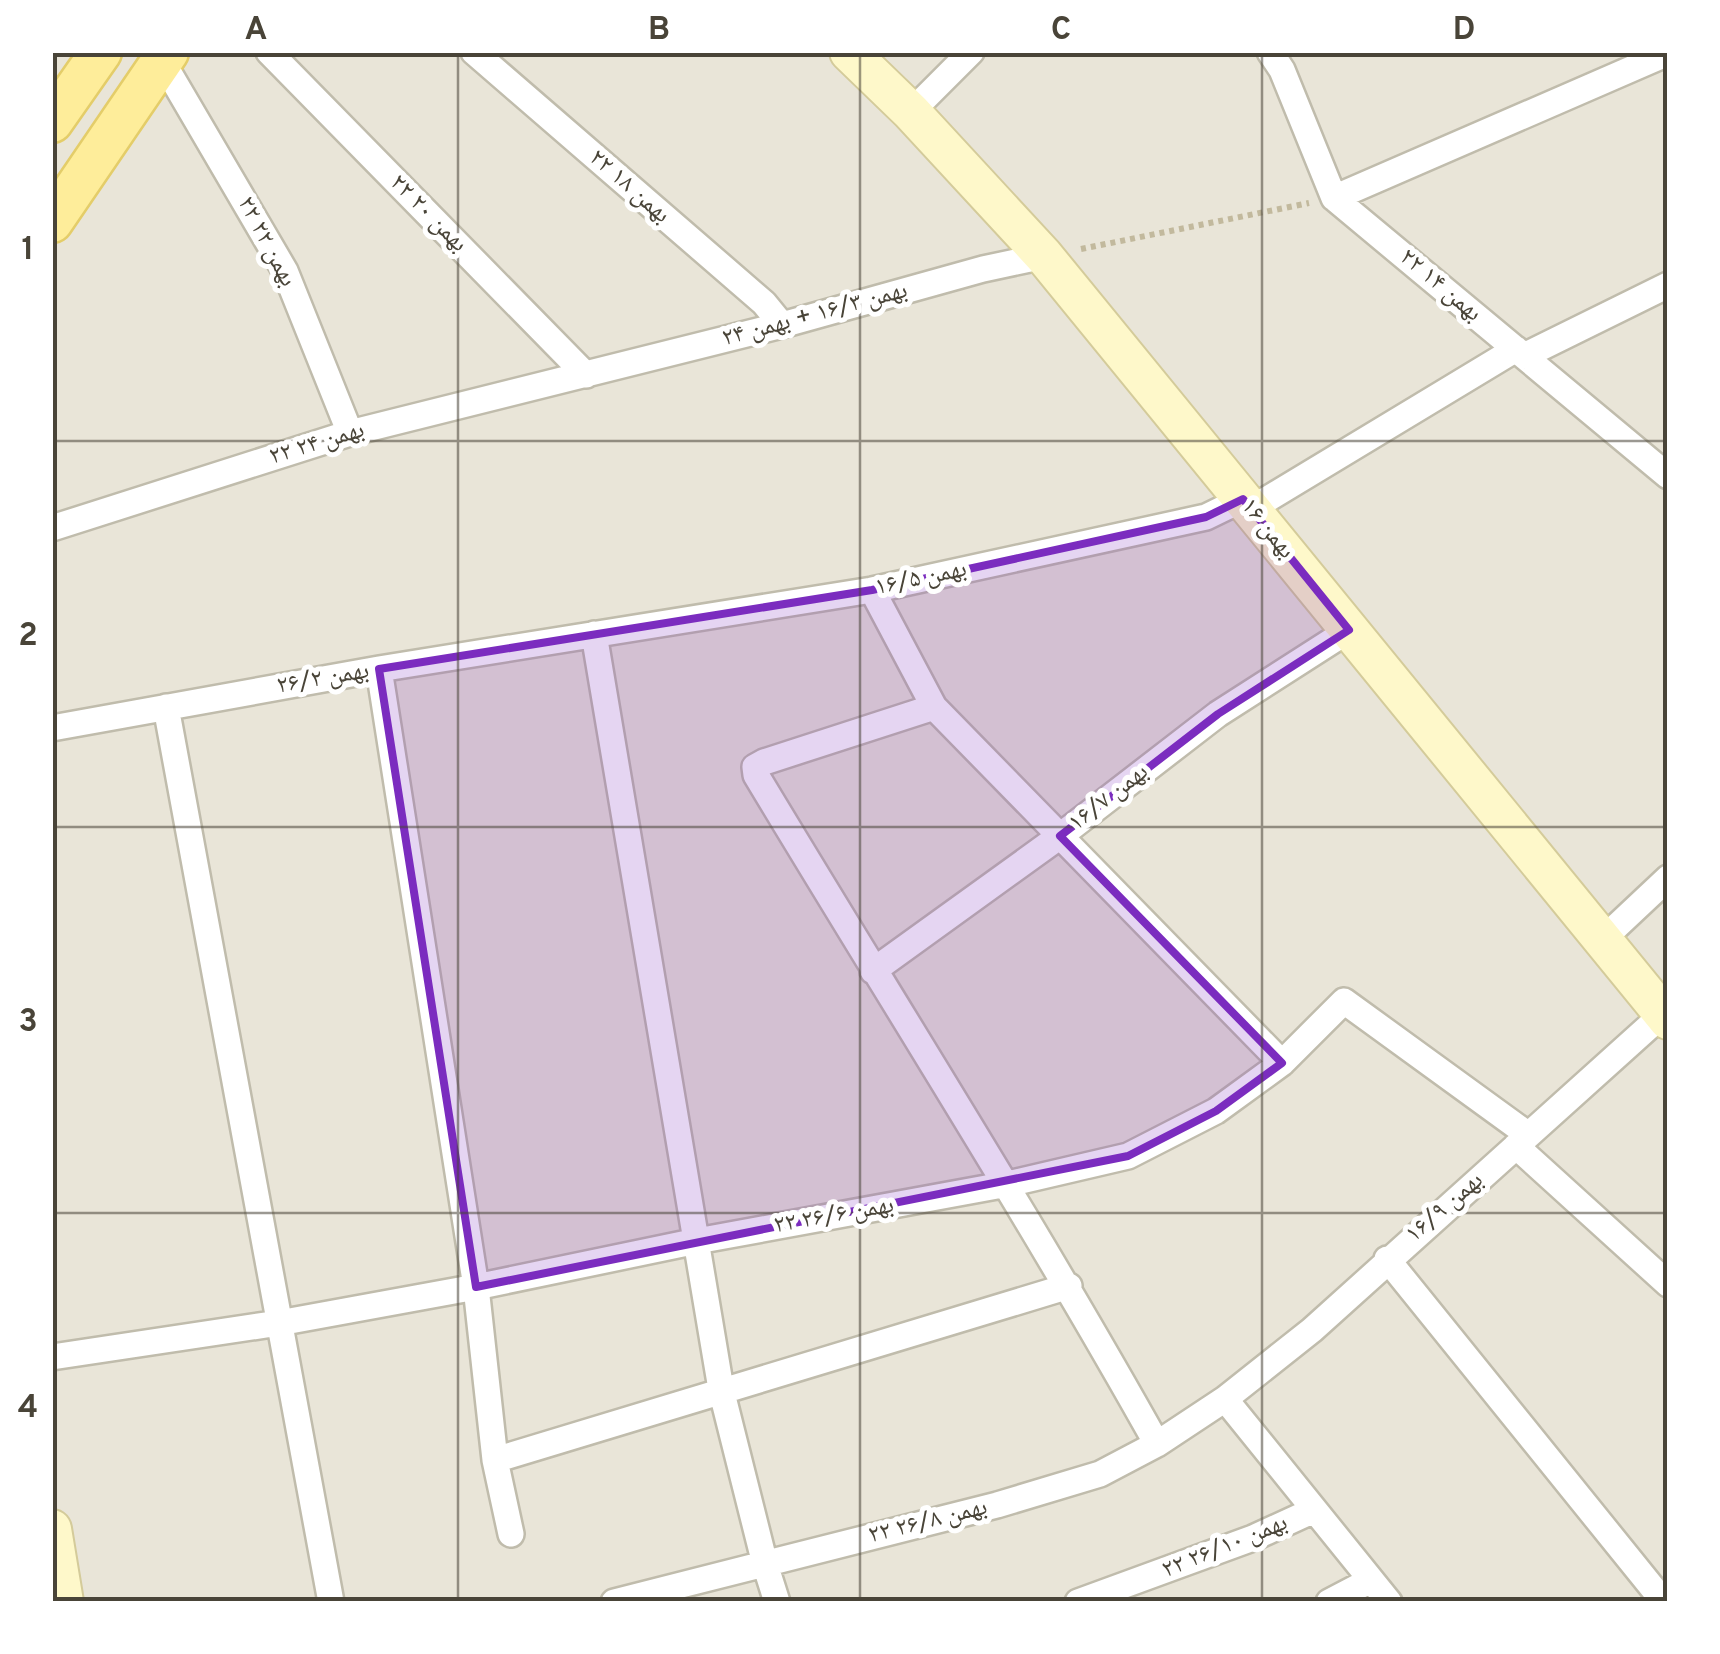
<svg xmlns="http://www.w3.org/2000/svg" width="1720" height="1654" font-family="Overpass,'Noto Naskh Arabic',sans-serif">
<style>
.residential{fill:#e9e5d8}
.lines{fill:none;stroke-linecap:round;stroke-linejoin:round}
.street-casing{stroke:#c0bcac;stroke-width:30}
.secondary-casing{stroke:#d4cb9a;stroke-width:42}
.primary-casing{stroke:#e4cd69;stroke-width:45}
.path{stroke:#c2b99d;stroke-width:6;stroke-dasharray:5 5;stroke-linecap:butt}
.street{stroke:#fff;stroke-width:25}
.secondary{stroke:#fef8ca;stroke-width:38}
.primary{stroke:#feed9a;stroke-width:40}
.marked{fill:#7b2cbf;fill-opacity:0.2;stroke:#7b2cbf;stroke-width:8;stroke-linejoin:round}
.grid{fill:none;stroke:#494438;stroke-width:2.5;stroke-opacity:0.55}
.labels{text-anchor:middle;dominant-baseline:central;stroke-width:10;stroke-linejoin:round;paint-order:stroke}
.street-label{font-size:25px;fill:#494438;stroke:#fff}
.neatline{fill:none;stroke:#494438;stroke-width:4}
.grid-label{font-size:32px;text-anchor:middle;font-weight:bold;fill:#494438}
</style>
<rect width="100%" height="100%" fill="#f5f3ea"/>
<path class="residential" d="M53,53h1614v1548h-1614z"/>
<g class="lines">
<g class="street-casing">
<path id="street" d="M269,52l317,323
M474,52l290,251 18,22
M1270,52l12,18 52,128 334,278
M162,61l123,210 65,162
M911,112l60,-60
M1334,198l334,-145
M1524,356l144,-71
M1251,509l265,-160
M52,528l298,-95 432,-108 201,-56 61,-13
M872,590l62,117 348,356
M594,634l127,755 44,175 12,38
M379,669l97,618 19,173 16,74
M166,707l165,895
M934,707l-170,55 -9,5 1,8c134,223 274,442 401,669
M52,728l327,-59 493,-79 334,-73 37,-18
M1602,940l66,-62
M873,971l187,-135 158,-122 131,-84
M1516,1146l152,138
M1387,1259l277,343
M52,1357l227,-34 197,-36 221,-46 311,-57 120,-28 88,-45 66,-48 62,-62 183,133
M1225,1399l164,203
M495,1460l574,-174
M614,1602l383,-97 103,-31 57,-30 68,-45 87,-69 351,-316
M1078,1602l175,-64 61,-28
M1329,1602l42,-22"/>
</g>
<g class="secondary-casing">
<path id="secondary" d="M849,52l62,60 133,144 624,764
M52,1529l12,73"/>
</g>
<g class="primary-casing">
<path id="primary" d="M52,122l49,-70
M52,222l116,-170"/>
</g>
<path class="path" d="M1081,249l228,-46"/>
<use href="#street" class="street"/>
<use href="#secondary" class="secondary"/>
<use href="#primary" class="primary"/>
</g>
<path class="marked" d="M1243,499l106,131 -131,84 -158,122 222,227 -66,48 -88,45 -652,131 -97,-618 493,-79 334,-73z"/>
<path class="grid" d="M458,52v1550M860,52v1550M1262,52v1550M52,441h1616M52,827h1616M52,1213h1616"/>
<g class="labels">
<g class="street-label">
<text transform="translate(629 187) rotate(41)">۲۲ بهمن ۱۸</text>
<text transform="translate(428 214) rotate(45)">۲۲ بهمن ۲۰</text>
<text transform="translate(266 242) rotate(62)">۲۲ بهمن ۲۲</text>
<text transform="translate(1440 286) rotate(40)">۲۲ بهمن ۱۴</text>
<text transform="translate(815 315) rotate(-15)">بهمن ۱۶/۳ + بهمن ۲۴</text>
<text transform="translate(317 444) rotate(-17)">۲۲ بهمن ۲۴</text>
<text transform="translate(1267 529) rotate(51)">بهمن ۱۶</text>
<text transform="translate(921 579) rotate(-12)">بهمن ۱۶/۵</text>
<text transform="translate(323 679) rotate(-10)">بهمن ۲۶/۲</text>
<text transform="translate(1109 798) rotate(-38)">بهمن ۱۶/۷</text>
<text transform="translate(1445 1208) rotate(-41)">بهمن ۱۶/۹</text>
<text transform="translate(834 1216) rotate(-10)">۲۲ بهمن ۲۶/۶</text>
<text transform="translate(928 1522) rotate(-14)">۲۲ بهمن ۲۶/۸</text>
<text transform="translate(1225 1547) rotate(-22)">۲۲ بهمن ۲۶/۱۰</text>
</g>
</g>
<rect width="1720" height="1654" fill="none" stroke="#ffffff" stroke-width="110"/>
<rect x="55" y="55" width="1610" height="1544" class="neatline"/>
<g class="grid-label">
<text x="256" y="39">A</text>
<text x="659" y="39">B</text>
<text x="1061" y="39">C</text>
<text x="1464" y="39">D</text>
<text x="28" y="259">1</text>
<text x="28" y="645">2</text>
<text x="28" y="1031">3</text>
<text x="28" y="1417">4</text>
</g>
</svg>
